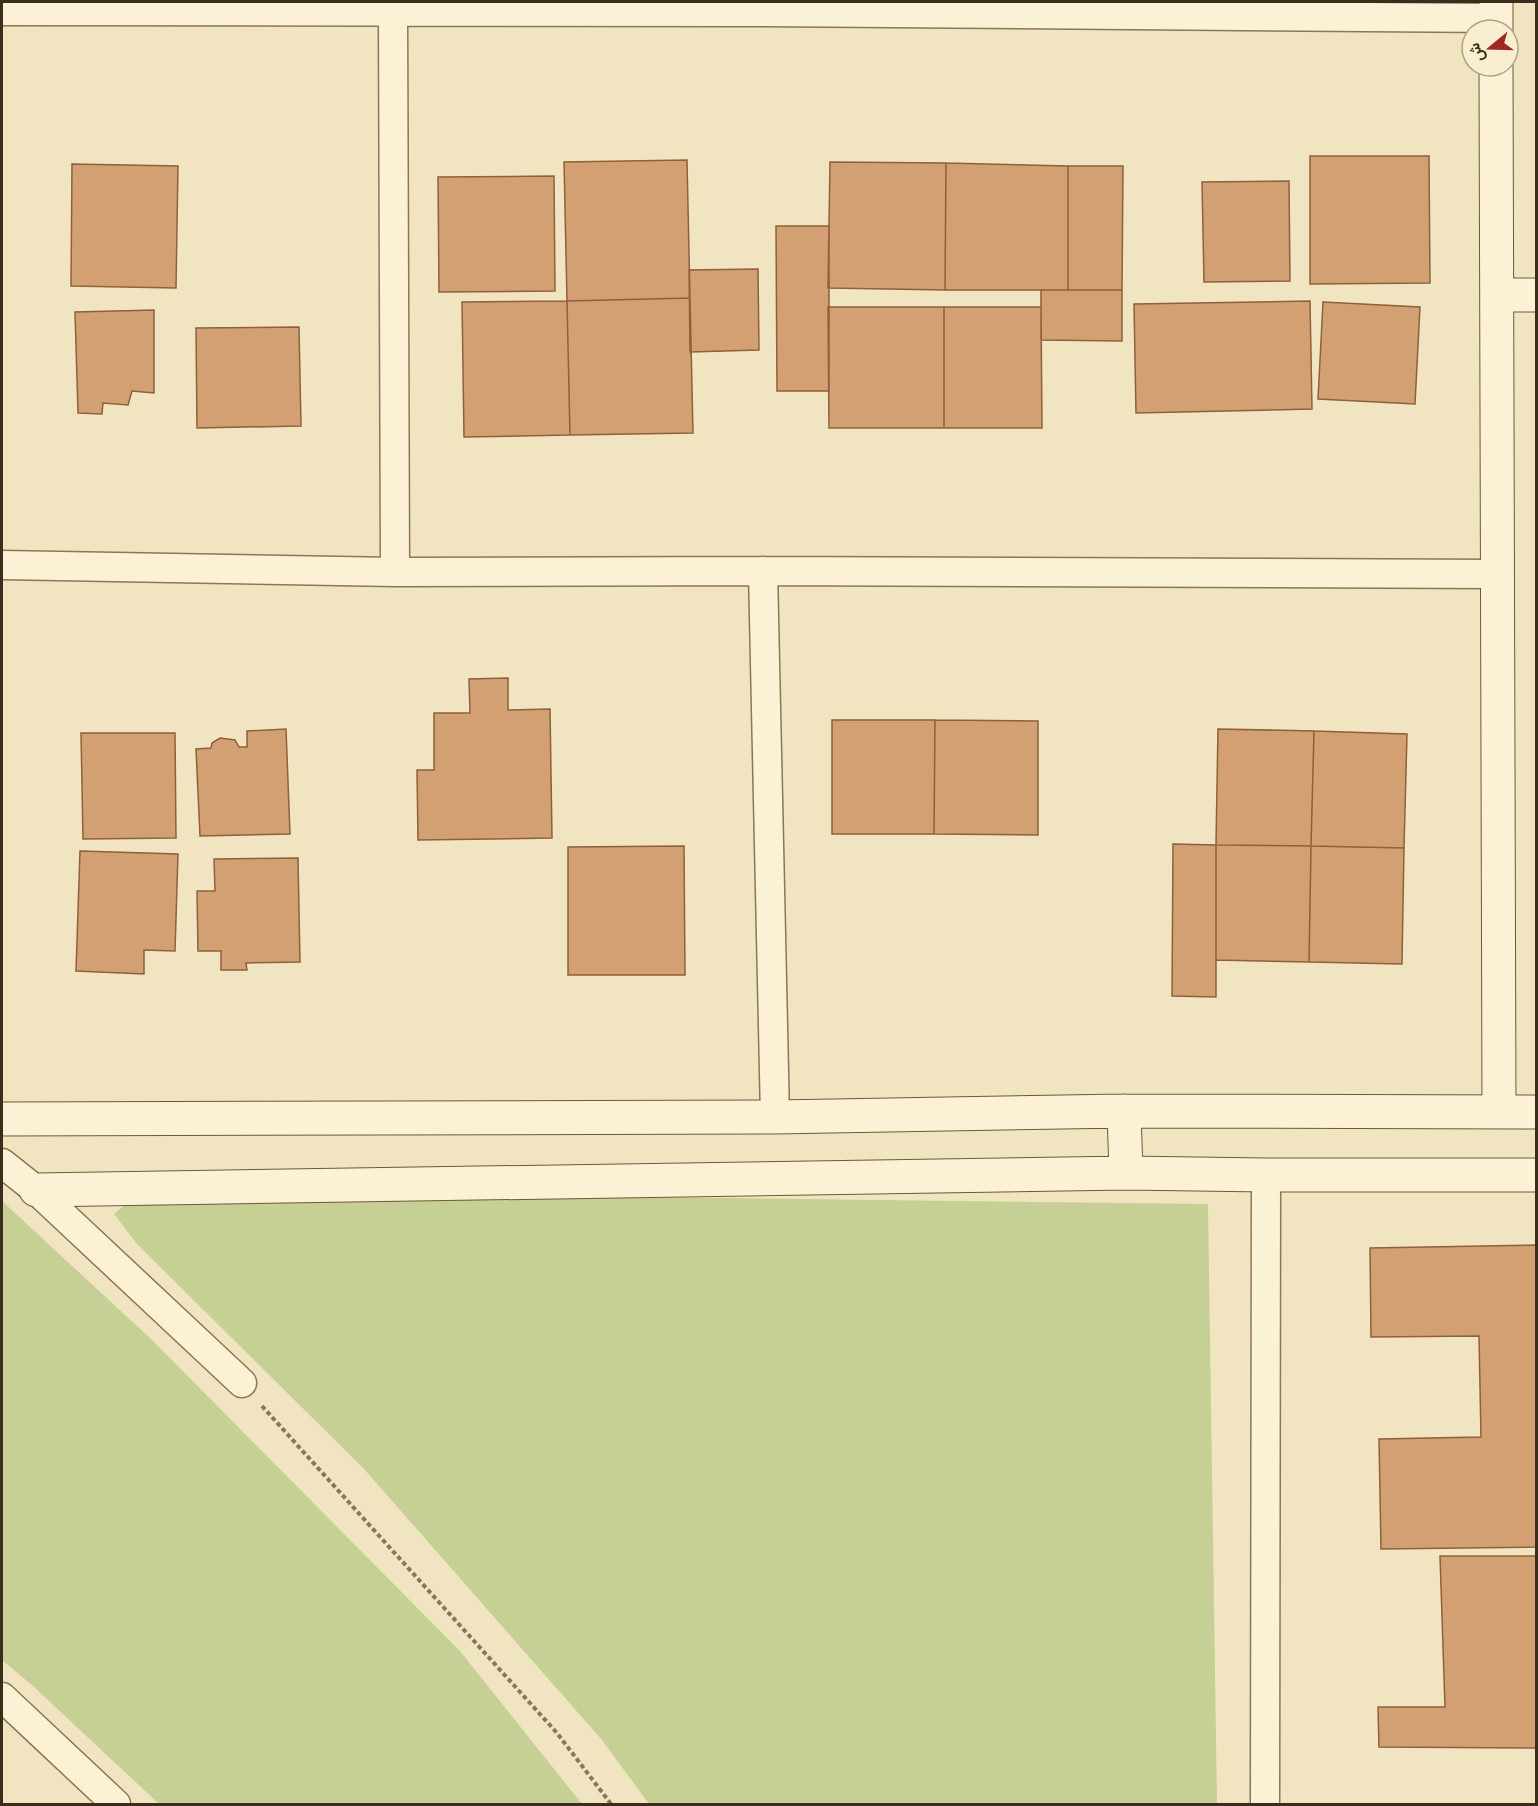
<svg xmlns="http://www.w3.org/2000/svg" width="1538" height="1806" font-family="Georgia,Vazirmatn,serif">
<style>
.green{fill:#c6d094}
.building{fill:#d3a073;stroke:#8e603b;stroke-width:1.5}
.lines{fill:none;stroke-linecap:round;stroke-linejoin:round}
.street-casing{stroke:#8c7657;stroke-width:31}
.secondary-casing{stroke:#6e573a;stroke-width:35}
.path{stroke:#8c7657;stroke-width:4;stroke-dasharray:4.5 3;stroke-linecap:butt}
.street{stroke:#fbf2d5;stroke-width:28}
.secondary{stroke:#fbf2d5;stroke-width:33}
</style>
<rect width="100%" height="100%" fill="#f1e5c1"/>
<path class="green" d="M140,1191l1068,13 9,600h-568l-47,-64 -238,-271 -227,-225 -23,-30z
M2,1201l149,138 309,312 122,153h-423l-125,-117 -32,-27z"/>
<path class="building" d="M1310,156h119l1,127 -120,1z
M687,160l3,138 -123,3 -3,-139z
M830,162l116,1 -1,127 -117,-2z
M946,163l122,3v124h-123z
M72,164l106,2 -2,122 -105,-2z
M1068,166h55l-1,124h-54z
M554,176l1,115 -116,1 -1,-115z
M1289,181l1,100 -86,1 -2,-100z
M776,226h53v165h-52z
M758,269l1,81 -69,2 -1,-82z
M1041,290h81v51l-81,-1z
M690,298l3,135 -123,2 -3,-134z
M567,301l3,134 -106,2 -2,-135z
M1310,301l2,108 -176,4 -2,-109z
M1323,302l97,5 -5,97 -97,-5z
M828,307h116v121h-115z
M944,307h97l1,121h-98z
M154,310v83l-22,-2 -4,14 -25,-2 -1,11 -24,-1 -3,-101z
M299,327l2,99 -104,2 -1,-100z
M508,678v32l42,-1 2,129 -134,2 -1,-70h17v-57h36l-1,-34z
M832,720h103l-1,114h-102z
M935,720l103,1v114l-104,-1z
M286,729l4,105 -90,2 -4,-87 15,-1 1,-5 8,-5 15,2 4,7h8v-16z
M1218,729l96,2 -3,115 -95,-1z
M1314,731l93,3 -3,114 -93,-2z
M81,733h94l1,105 -93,1z
M1173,844l43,1v152l-44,-1z
M1216,845l95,1 -2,116 -93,-2z
M684,846l1,129h-117v-128z
M1311,846l93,2 -2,116 -93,-2z
M80,851l98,3 -3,97 -31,-1v24l-68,-3z
M298,858l2,104 -54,1 1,7h-26v-19h-23l-1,-60h18l-1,-32z
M1536,1245v302l-155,2 -2,-110 102,-2 -2,-101 -108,1 -1,-89z
M1440,1556h96v192l-157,-1 -1,-40h67z"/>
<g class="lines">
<g class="street-casing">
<path id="street" d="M2,11l758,1 736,6
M393,11l2,561
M2,565l393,7 368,-1 734,3
M763,571l12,546
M2,1163l34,27 206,193
M2,1697l114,107
M1265,1804l1,-629"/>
</g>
<g class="secondary-casing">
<path id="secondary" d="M1496,2v28
M1496,66l3,1045
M1497,295h39
M1124,1111l2,62
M2,1119l773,-2 349,-6 412,1
M36,1190l1090,-17 140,2h270"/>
</g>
<path class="path" d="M262,1406l295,327 54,71"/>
<use href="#street" class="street"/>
<use href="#secondary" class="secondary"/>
</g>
<rect width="1538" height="1806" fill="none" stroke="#3b2d1c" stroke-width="6"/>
<g transform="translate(1490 48) rotate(251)"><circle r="28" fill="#f8efd1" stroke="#aca189" stroke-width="1.5"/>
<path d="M0-4.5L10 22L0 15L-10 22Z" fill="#a02722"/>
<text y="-9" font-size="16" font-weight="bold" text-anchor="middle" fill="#3b2d1c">ش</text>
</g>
</svg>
